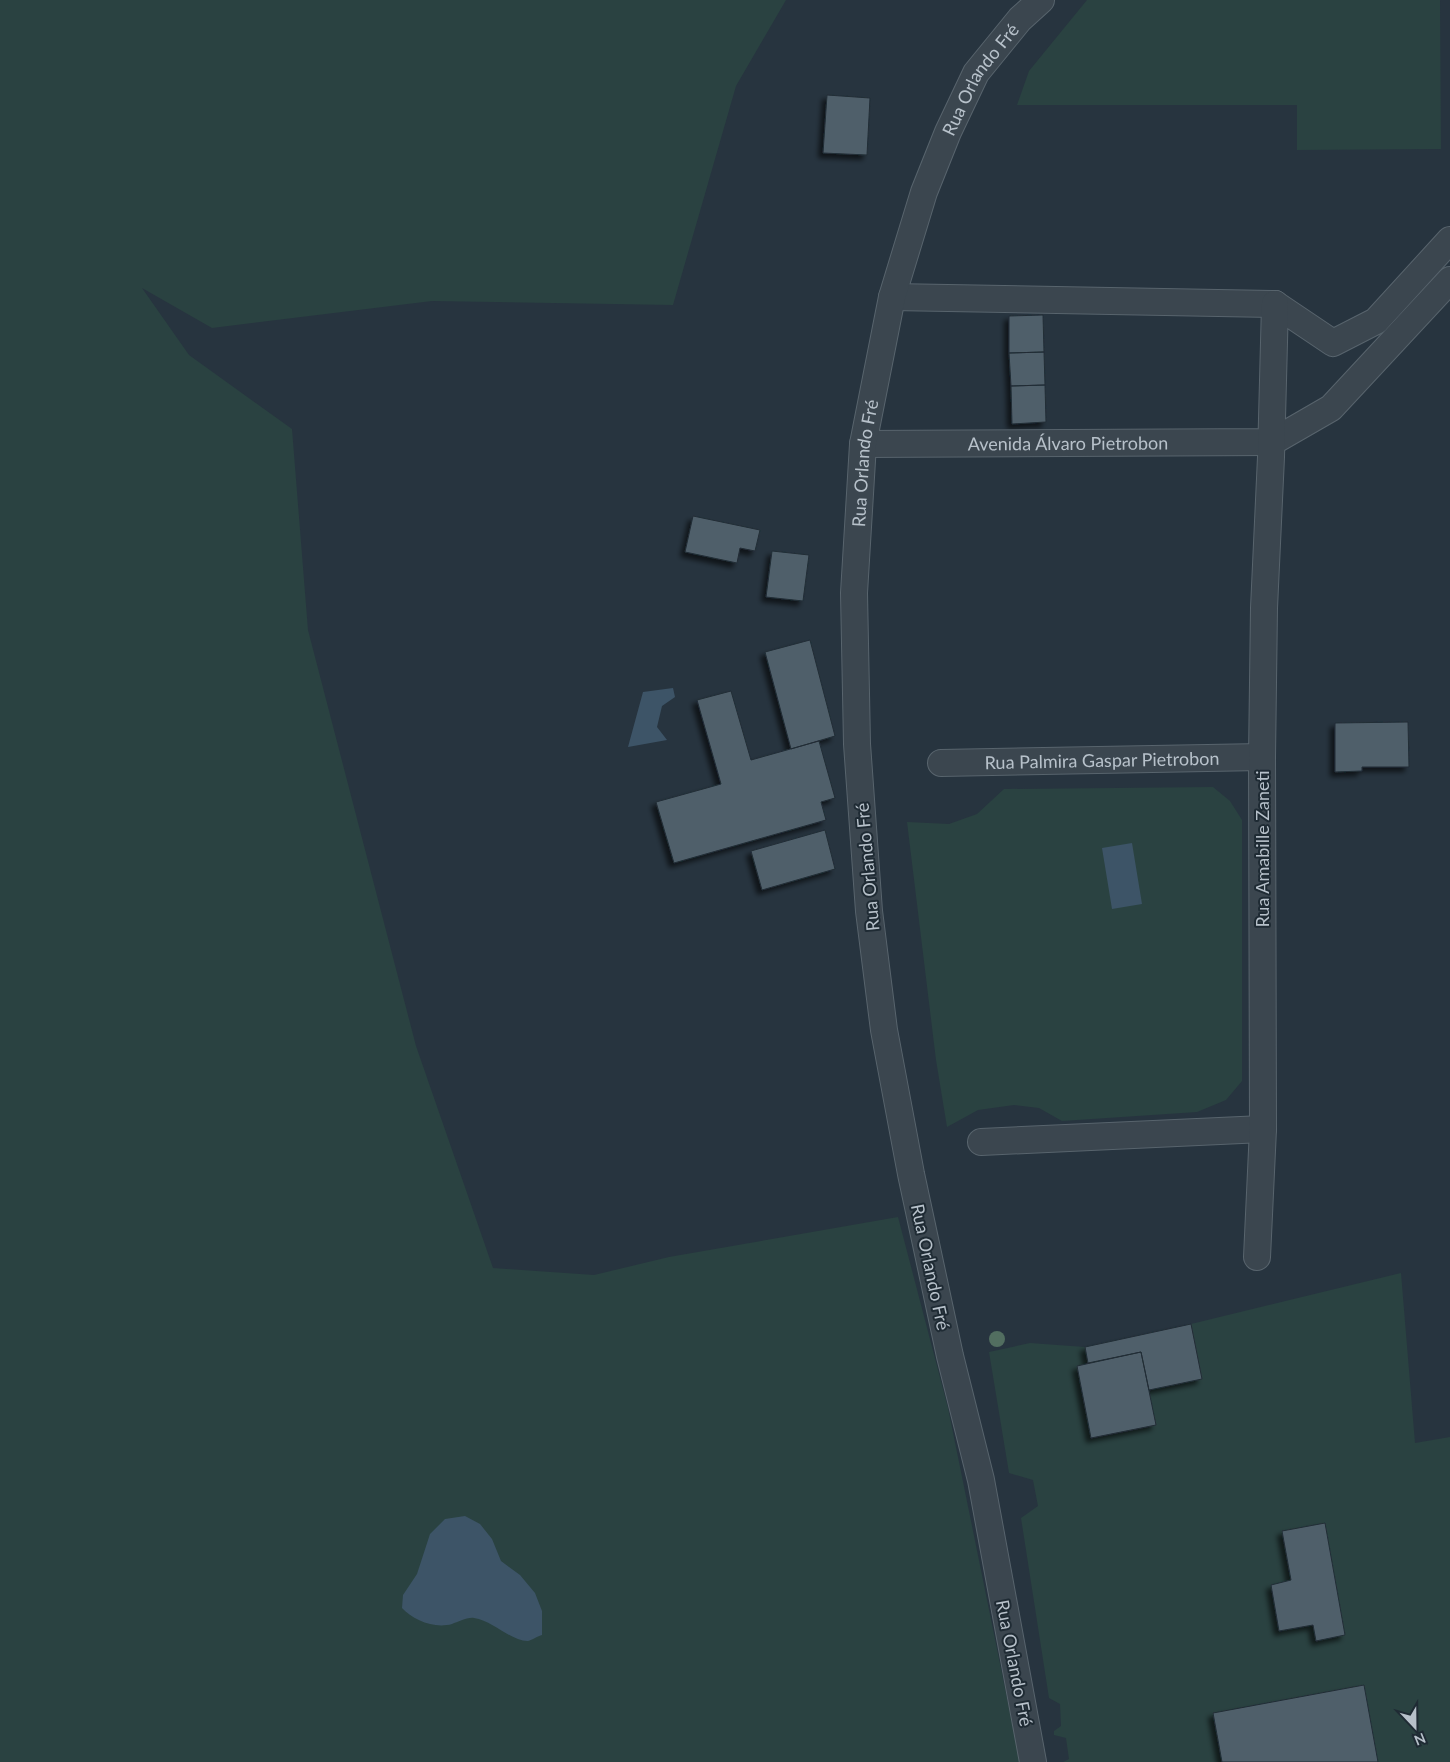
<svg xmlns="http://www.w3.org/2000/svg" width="1450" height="1762" font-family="Lato,sans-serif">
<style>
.green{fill:#2a4241;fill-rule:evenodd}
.water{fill:#3d5467}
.building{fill:#505f6a;stroke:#212d36;filter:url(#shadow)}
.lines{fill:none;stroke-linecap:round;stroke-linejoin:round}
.street-casing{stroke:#58646d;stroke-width:28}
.street{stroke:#3b464f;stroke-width:26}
.tree{fill:#526e60}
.labels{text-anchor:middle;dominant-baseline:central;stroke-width:4;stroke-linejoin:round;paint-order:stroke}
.street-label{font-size:18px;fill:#b7c1ca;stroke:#1f2b34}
</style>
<defs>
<filter id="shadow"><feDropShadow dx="-4.5" dy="4.5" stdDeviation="2.5" flood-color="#0009"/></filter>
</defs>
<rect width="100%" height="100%" fill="#27343f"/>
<path class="green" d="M0,0h786l-50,86 -63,219 -241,-4 -220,27 -70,-40 47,67 103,74 16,201 108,416 77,222 101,7 75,-18 229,-40 50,191 72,354h-1020z
M1087,0h353l1,149 -144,1v-45h-280l12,-34z
M1213,787l17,14 12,19v261l-16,19 -29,12 -135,9 -23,-13 -25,-3 -36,5 -31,17 -11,-67 -29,-238 42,2 28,-10 27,-25z
M1401,1273l14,170 35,-6v325h-387l6,-3 -3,-21 -12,-3v-4l7,-5 -1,-22 -11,-6 -28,-180 17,-12 -5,-26 -24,-7 -20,-121 41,-9 55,4 3,16 -11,3 15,72 64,-13 -7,-35 53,-11 -11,-55zM1291,1580l54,55 -29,6 -3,-16 -34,6 -8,-46z"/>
<path class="water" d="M673,688l2,9 -13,9 -5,21 10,13 -39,7 15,-55z
M1132,843l10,61 -30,5 -10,-61z
M465,1516l15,8 12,15 9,22 19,14 15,18 7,18v24c-4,1 -10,5 -14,6 -18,0 -34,-20 -54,-23 -7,-1 -16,4 -22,6 -18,5 -39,-4 -50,-16l1,-13 14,-21 13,-40 15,-15z"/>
<path class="building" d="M827,95l43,3 -3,57 -44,-2z
M1043,315l1,37 -35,1v-37z
M1044,352l1,33 -34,1 -2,-33z
M1045,385l1,37 -34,2 -1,-38z
M693,516l67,14 -5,21 -15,-3 -3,15 -52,-11z
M772,551l37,4 -6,46 -37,-4z
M810,640l25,96 -44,13 -26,-97z
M731,691l20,69 68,-19 16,57 -14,4 5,18 -152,43 -18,-61 65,-18 -24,-84z
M1408,722l1,45h-47v4l-27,1v-49z
M825,830l10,39 -73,21 -11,-39z
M1191,1324l11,55 -53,11 -8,-38 -53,11 -3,-16z
M1141,1352l15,73 -65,13 -14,-72z
M1325,1523l20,112 -29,6 -3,-16 -34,6 -8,-46 20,-5 -9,-49z
M1364,1685l14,77h-156l-9,-49z"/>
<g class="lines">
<g class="street-casing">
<g id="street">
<path d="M892,297l383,7"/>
<path d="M1275,304l58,39 43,-22 74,-81"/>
<path id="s1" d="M863,444l409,-2 59,-34 119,-128"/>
<path id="s2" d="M941,763l321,-6"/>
<path d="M981,1142l282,-13"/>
<path d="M1257,1257l6,-128 -1,-372 2,-149 7,-151 4,-153"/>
<path id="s3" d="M1033,1762l-52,-282 -31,-124 -39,-182 -27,-144 -15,-119 -12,-167 -3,-151 9,-149 29,-147 32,-105 24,-60 28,-59 44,-54 21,-19"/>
</g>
</g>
<use href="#street" class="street"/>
</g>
<circle class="tree" cx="997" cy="1339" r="8"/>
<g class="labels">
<g class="street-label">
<text stroke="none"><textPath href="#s3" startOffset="1721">Rua Orlando Fré</textPath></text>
<text stroke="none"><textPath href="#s1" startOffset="205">Avenida Álvaro Pietrobon</textPath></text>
<text stroke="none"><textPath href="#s3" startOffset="1316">Rua Orlando Fré</textPath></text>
<text stroke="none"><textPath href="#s2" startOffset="161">Rua Palmira Gaspar Pietrobon</textPath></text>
<text transform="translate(1262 849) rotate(-90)">Rua Amabille Zaneti</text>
<text transform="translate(867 867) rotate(-95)">Rua Orlando Fré</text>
<text transform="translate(931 1267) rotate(78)">Rua Orlando Fré</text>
<text transform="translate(1015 1663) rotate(79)">Rua Orlando Fré</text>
</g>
</g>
<g transform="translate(1415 1727) rotate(158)" stroke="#1f2b34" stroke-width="4" paint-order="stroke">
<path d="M0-4L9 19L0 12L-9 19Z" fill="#b7c1ca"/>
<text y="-8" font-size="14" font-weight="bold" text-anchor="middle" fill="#b7c1ca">N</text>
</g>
</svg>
